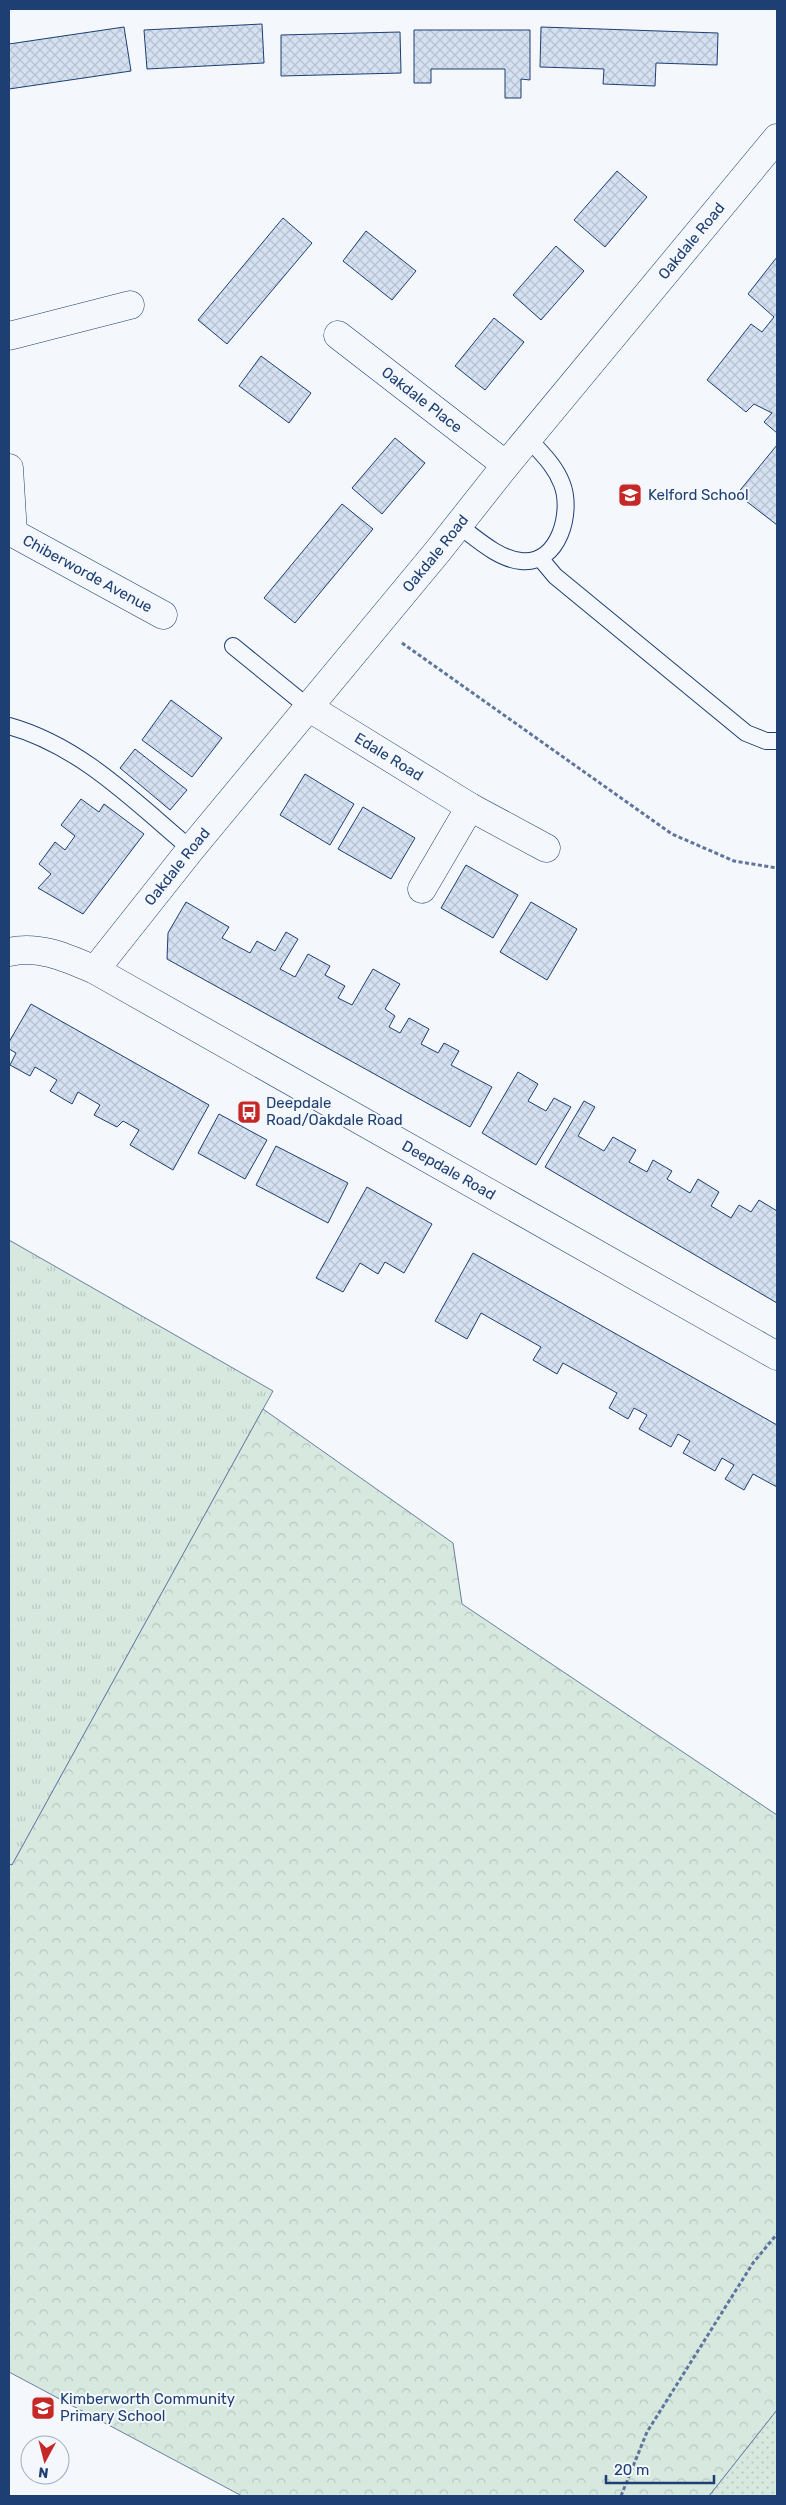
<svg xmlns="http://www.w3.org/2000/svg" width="786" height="2505" font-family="Rubik,sans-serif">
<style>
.grass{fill:url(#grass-tufts);stroke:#687fa3}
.park{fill:url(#park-crowns);stroke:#687fa3}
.garden{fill:url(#garden-dots);stroke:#687fa3}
.building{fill:url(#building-cross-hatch);stroke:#1d3f73}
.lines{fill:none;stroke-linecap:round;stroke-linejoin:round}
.lane-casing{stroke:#1d3f73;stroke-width:18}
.street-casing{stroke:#1d3f73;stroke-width:29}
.path{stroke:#5e769c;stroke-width:3;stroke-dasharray:4 2.5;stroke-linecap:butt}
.lane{stroke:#f4f7fb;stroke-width:16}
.street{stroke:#f4f7fb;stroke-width:28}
.labels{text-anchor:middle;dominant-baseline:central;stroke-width:4;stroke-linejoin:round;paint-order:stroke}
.street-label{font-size:15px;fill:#1d3f73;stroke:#f4f7fb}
.poi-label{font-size:15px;fill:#1d3f73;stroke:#f4f7fb;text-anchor:start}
</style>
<defs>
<pattern id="grass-tufts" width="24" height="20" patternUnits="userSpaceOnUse" patternTransform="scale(1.25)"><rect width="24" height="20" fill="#d7e8df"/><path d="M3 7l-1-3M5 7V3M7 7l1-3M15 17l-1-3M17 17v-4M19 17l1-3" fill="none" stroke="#b8c8c3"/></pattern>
<pattern id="park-crowns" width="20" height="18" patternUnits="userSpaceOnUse" patternTransform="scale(1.25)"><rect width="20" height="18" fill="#d7e8df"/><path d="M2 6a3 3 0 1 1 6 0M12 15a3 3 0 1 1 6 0" fill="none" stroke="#b8c8c3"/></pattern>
<pattern id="garden-dots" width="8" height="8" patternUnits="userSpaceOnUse" patternTransform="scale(1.25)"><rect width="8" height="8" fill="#d7e8df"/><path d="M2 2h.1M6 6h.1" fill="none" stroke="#b8c8c3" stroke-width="1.8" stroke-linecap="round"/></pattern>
<pattern id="building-cross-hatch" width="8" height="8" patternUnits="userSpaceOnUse" patternTransform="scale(1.25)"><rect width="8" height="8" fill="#d5e0f0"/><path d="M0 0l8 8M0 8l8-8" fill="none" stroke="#b6c1d1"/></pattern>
</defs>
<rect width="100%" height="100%" fill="#f4f7fb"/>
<path class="grass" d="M9,1240l264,151 -261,474 -3,-1z"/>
<path class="park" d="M263,1409l190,134 9,61 315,211v595l-68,86h-467l-233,-124v-508l3,1z"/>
<path class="garden" d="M777,2410v86h-68z"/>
<path class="building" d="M262,24l2,39 -117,6 -3,-39z
M124,27l7,44 -122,18v-45z
M541,27l177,6 -1,32 -61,-2 -1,23 -52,-2 1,-15 -64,-2z
M414,30h116v50l-9,-1v19h-16v-29h-74v14h-17z
M400,32l1,41 -120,3v-41z
M617,171l30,26 -42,50 -31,-27z
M283,218l29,25 -85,101 -29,-24z
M366,231l50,40 -24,29 -49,-39z
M556,246l28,25 -43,49 -28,-25z
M777,257v176l-13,-11 8,-9 -18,-9 -8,8 -39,-32 44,-56 11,8 12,-15 -26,-23z
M494,318l30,24 -39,48 -30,-24z
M261,356l50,37 -22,30 -50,-37z
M395,438l30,25 -43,51 -30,-26z
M777,445v80l-40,-31z
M342,504l31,25 -78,94 -31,-25z
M171,700l51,38 -30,39 -50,-37z
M135,749l52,41 -17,20 -50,-42z
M305,774l49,30 -24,41 -50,-30z
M81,799l18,13 5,-8 40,30 -61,80 -45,-26 13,-14 -12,-10 16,-22 10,8 10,-14 -14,-11z
M363,807l52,31 -24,41 -53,-30z
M466,865l52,30 -25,43 -52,-30z
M186,902l43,25 -7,11 28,15 7,-12 18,10 11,-19 12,7 -18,30 15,8 13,-23 22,12 -5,9 20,11 -7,12 14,7 21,-36 27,15 -15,25 10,7 -6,11 11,6 9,-15 20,11 -8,15 17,9 6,-10 15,8 -8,14 41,22 -22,40 -303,-168 1,-26z
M531,902l46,27 -30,51 -47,-28z
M31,1004l178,101 -36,65 -43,-25 9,-15 -16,-9 -6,6 -23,-12 6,-10 -22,-13 -6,12 -22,-13 7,-11 -22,-13 -5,9 -20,-11 6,-12 -7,-4v-7z
M518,1072l20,12 -10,17 18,10 8,-13 17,9 -35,58 -54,-32z
M584,1101l11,6 -17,29 26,15 9,-14 23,13 -7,12 18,10 6,-12 19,11 -5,8 23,14 8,-14 21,13 -8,14 20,12 8,-13 12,7 8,-12 18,11v92l-232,-136z
M219,1114l48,26 -22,39 -47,-26z
M276,1146l72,37 -20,40 -72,-38z
M367,1187l65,37 -28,49 -19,-11 -7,12 -18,-11 -17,29 -27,-14z
M473,1253l304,172v62l-24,-13 -9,16 -19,-11 9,-14 -12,-7 -7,13 -32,-18 7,-12 -12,-7 -7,13 -32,-18 8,-14 -13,-7 -6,11 -19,-11 8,-15 -54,-30 -6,11 -24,-14 8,-13 -60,-34 -14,26 -32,-18z"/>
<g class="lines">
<g class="lane-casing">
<path id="lane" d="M458,525c18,13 40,34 63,36 38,4 52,-49 41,-77 -7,-19 -21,-31 -34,-46
M540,558l15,18 191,157 20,8h11
M233,646l75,61
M9,726c72,20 126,76 182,123"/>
</g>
<g class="street-casing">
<g id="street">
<path id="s1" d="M338,335l168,130"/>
<path d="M9,336l121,-31"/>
<path id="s2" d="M9,468l4,65 150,82"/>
<path id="s3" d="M308,707l162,100 76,41"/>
<path d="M422,889l48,-82"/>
<path id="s4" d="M9,952c31,-7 58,6 86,18l682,386"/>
<path id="s5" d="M95,970l96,-121 247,-298 68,-86 271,-327"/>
</g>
</g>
<path class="path" d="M402,643l270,191 62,27 43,7
M621,2496l26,-64 106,-169 24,-29"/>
<use href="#lane" class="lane"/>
<use href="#street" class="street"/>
</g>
<defs>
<g id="school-square" transform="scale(1.25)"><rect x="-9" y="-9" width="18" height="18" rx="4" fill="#c62828" stroke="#f4f7fb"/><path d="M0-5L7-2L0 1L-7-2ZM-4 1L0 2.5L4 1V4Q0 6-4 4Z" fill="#fff"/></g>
<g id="bus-square" transform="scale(1.25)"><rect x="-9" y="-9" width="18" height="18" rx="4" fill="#c62828" stroke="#f4f7fb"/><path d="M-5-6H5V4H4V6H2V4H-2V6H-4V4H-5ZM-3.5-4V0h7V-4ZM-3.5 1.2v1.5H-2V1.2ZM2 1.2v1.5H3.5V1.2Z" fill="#fff"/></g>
</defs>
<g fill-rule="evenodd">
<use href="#school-square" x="630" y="495"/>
<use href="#bus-square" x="249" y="1112"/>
<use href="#school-square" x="43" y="2408"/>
</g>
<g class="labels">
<g class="street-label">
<text stroke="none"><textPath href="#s5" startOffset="942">Oakdale Road</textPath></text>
<text stroke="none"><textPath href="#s1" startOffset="106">Oakdale Place</textPath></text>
<text stroke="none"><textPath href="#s5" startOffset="538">Oakdale Road</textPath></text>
<text stroke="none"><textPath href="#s2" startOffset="150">Chiberworde Avenue</textPath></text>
<text stroke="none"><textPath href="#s3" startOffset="95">Edale Road</textPath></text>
<text stroke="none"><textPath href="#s5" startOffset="132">Oakdale Road</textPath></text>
<text stroke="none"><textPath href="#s4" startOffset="496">Deepdale Road</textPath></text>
</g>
<g class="poi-label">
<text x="648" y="495">Kelford School</text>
<text x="266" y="1103">Deepdale<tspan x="266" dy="17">Road/Oakdale Road</tspan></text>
<text x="60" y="2399">Kimberworth Community<tspan x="60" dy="17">Primary School</tspan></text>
</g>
</g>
<rect width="786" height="2505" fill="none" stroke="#1d3f73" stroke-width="20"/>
<g transform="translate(45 2460) rotate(187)"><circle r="24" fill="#f4f7fb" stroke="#9eadc5"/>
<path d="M0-4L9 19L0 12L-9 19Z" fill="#c62828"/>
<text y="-8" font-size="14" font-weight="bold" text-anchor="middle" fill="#1d3f73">N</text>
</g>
<path d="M606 2475v8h108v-8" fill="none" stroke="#1d3f73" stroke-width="2.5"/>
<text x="614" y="2475" font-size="15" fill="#1d3f73" stroke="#f4f7fb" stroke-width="4" paint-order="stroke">20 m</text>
</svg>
